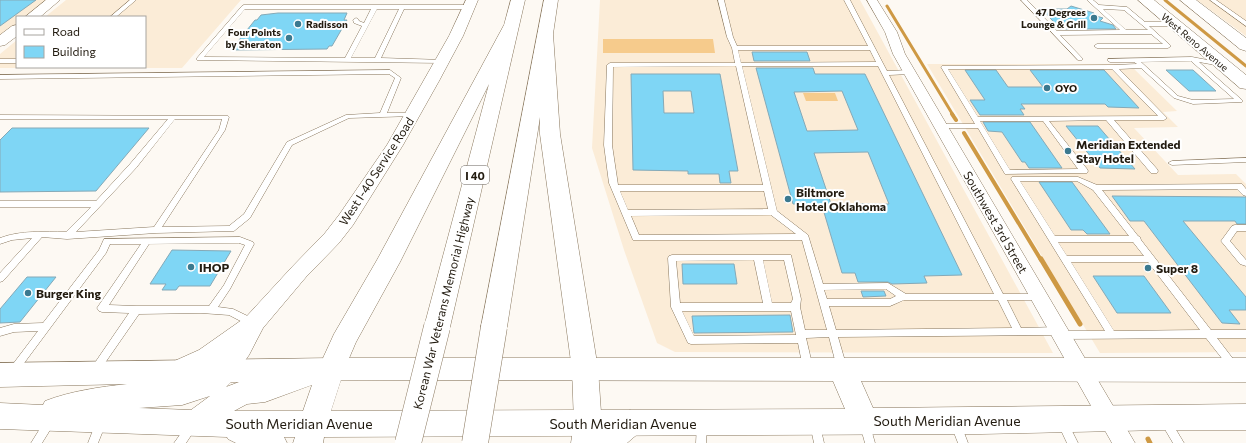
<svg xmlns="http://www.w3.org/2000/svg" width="1246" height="443" font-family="Commissioner,sans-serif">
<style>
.built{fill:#fbecd7}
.green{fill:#f6cb8c}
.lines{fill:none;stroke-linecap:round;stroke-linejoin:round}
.stream-far2{stroke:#ce9944;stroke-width:3}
.stream-far1{stroke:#ce9944;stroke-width:4}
.stream{stroke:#ce9944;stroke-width:5}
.building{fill:#7fd6f5;stroke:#85a9b7;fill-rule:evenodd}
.service-casing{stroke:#89775d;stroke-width:1}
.minor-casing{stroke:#89775d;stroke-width:1}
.tertiary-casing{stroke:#89775d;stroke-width:1}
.secondary-casing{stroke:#89775d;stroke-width:1}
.primary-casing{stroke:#89775d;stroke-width:1}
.motorway-casing{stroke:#89775d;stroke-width:1}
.service{fill:#fff;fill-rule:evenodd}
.minor{fill:#fff;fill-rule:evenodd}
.tertiary{fill:#fff;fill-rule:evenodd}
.secondary{fill:#fff;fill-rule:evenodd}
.primary{fill:#fff;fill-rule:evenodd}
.motorway{fill:#fff;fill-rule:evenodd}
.motorway-bridge-casing{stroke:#89775d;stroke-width:27;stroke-linecap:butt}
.motorway-bridge{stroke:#fff;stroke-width:26}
.poi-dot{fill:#3b798f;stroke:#fff;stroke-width:1.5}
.labels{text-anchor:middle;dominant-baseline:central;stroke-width:4;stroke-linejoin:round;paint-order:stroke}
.far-poi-label{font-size:10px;font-weight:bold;fill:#221b10;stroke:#fff;text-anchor:end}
.far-street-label{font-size:10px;fill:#221b10;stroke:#fff}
.shield{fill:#fff;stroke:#645f58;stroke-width:1}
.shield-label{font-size:11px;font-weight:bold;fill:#221b10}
.poi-label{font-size:12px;font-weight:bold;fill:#221b10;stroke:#fff;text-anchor:start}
.street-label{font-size:12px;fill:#221b10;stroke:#fff}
.near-street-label{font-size:14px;fill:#221b10;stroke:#fff}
</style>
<rect width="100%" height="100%" fill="#fdf9f3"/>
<path class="built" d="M0,0h50l-22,17h-11v8l-17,13z
M66,0h175l-59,68h-182v-14l17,-14v27h128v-50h-100z
M600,0h260l193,353 -378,-1 -18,-9 -33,-93 -32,-102z
M1197,0h49v36z
M927,64h202l48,47 -14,1 15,15 -44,1 44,47 58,-1 10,10v168l-146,1z"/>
<path class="green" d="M603,39h110l2,14h-112z
M803,93h32l3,8h-32z"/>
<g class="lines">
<path class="stream-far2" d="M1165,0l81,66
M887,6l66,109"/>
<path class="stream-far1" d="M952,114l4,6
M964,133l77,127"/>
<path class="stream" d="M1041,259l39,65
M1148,439l2,4"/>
</g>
<path class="building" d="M0,0h36l-36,26z
M1071,6l23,7 -1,2 10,3 -3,3 13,4 3,4h-56l-18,-20h25z
M278,13h69l-3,7h3l-15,26h-3l-2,3 -96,1 24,-30h2l4,-5z
M752,52h55l3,9h-56z
M756,68h57l2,6h50l97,201 -38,1 3,7 -35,1 -4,-2h-30l-3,-9h-13l-19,-64 -14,1 -2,-6h-14zM842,91l16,39 -51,1 -13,-39zM868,152l21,52h-58l-17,-51z
M965,70h31l12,17h35l-13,-17h74l35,38 -31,-1 -3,-3h-84l4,5h-5l4,6h-44l-10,-15h15z
M1166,70h27l23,21h-27z
M631,74h89l18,97h-9l2,12h-11l-1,-9h-31v-3l-55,-1zM663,91h28l3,22h-30z
M983,122h47l32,46h-33l-4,-6h-3l-20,-30 -14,-1z
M1066,126h32l37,43 -35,-1z
M12,128h137l-53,63 -96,1v-52z
M1039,182h33l38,52h-23l-4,-4h-12z
M1112,196l134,1v27h-9l-2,-3h-52l63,76v13h-17l11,14 -18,-1 -78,-102h-14z
M172,250l59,1 -21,35h-31l-3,4h-14l4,-6h-16z
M682,264h52l3,20h-54z
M1093,276h51l27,37h-54z
M27,277h29l-36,45 -20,1v-14z
M861,291h23l2,5 -23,1z
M790,315l3,17 -99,1 -2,-17z"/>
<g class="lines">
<g class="service-casing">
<path id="service" d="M130,0h6l-20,17h-6z
M718,0h6l9,37 4,9h131l-24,-46h6l37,71 23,-1 3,2 -3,2 -21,1 114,219h36l3,1 1,2 -1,2 -3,1h-32l14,28 37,-1 3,1 2,3h42l-94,-152 1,-2h66l19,8 145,-1 4,5v7l-3,-1 -6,-6 -135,1 36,46 2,1 1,3 70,90h35v8h-29l20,26 2,3 -2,3 -3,1 -3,-1 -25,-32 -145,1 -3,-1 -2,-3 -218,2 9,31 -2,3 -3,1 -3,-1 -2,-3 -8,-31 -23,1 7,30 -2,3 -3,1 -3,-1 -2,-3 -5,-25 -107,1 -3,-1 -17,-36 -3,-49 1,-2 3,-1h119l10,44 -1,8 5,23h22l-25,-90h-169l-24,-57 -5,-38 3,-80 3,-2h125l-3,-15 -5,-11zM738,50h132l6,12 -135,1zM736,66l27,119h-145l-6,-40 1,-78zM742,66h136l116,228h-88l-18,-11 -65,1 -15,-49 -31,-24zM1020,181h57l16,9 36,46h-74zM620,191h144l4,18 -140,1zM771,215l25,19 -157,1 -8,-19zM1058,242h75l11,14h-77zM754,260l9,43h-83l-4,-42zM763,260h21l9,39 -2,4h-19zM1071,262h77l52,68 -86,1zM886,289l10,7 -6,3h-63l-3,-9zM904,300h94l14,28 -176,2 -7,-24h61zM682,311h109l5,24 -102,1z
M1021,0h6l30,31 63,-1 -33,-30h6l6,5 28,2 18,15h29l3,2 -3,2h-25l21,19 1,1 -3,2h-71l-3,-2 3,-2h66l-12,-10 -91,1 22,23v2h-4zM1103,9l21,1 24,20h-22z
M1210,0h6l30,21v5z
M244,5h225l3,2 -3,2h-65l-23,49 64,2v2l-2,1 -246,-3v-2l45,-52zM245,9h126l-7,14 -5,-2 -1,-2 -2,-1 -3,2 1,3 8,3 -17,32 -141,-1zM377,9h22l-24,49h-24z
M1192,57l31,6 1,1 -3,2 -22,-4 43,38v2l-49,2 -19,-6 -33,-30 -22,1 48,49 -3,2h-50l43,49 1,2 -1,2h-6l-45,-53 -57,1 38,48 1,2 -1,2h-3l-79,1 -27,-46h-37l-3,-2 3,-2h34l-34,-57 1,-1 172,-1 23,-1 -3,-2h-24l-2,-1v-2zM1191,61l43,38 -41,1 -15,-4 -37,-34zM948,69h164l46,47 -180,1zM980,121h63l35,48 -68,1z
M0,59h17v4h-17z
M390,70l11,8 -14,35h25l2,1v2l-65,2 -57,27 -42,73 -16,13 -78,2 -89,6 -25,-2 -39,44 -3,1v-9l32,-35 -20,2 -12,4v-6c21,-8 44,-6 66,-6l25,-25h-91v-6h96l34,-37 38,-45h-168v-4l228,1 1,1 -4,13 -63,97 67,-1 15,-12 43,-72 59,-27 34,-2 15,-35 -6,-4 -389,5v-4zM175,119h47l-3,11 -65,97 -78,5 60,-64z
M1246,158v4l-74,3 -4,-2 4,-2z
M1235,225h11v6h-9l-7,10 16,19v6l-6,-2 -19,-23 11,-15z
M240,237l13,5 1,2 -24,45 -12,18 15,2 23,11 2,3 -2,3 -3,1 -3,-1 -21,-11 -28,-2 -62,1 -41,59 -3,1 -3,-1 -2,-3 2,-3 37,-54 -27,-1 -3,-1 -2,-3 44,-64h-31l-4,9 -90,121 -3,1 -3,-1 -2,-3 2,-3 28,-37 -24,1 -14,4v-8l14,-4 29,-1 56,-73 5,-11zM239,243l6,2 -21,40 -15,21h-73l-27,-1 40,-61z
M1165,416l4,2 15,25h-11l-13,-22 1,-3z
M50,417l4,2 1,3 -13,21h-11l15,-24z
M1062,417l4,2 12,24h-11l-10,-21 1,-3z
M101,418l4,2 1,3 -8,20h-10l9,-23z
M815,419l4,2 5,22h-10l-4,-19 1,-3z
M702,420l4,2 1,3 -1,18h-10l1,-18 1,-3z
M865,420l4,2 6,21h-10l-5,-18 1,-3z
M956,420l4,2 8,21h-10l-7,-18 1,-3z
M191,423l4,2 1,3 -10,15h-12l13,-18z"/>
</g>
<g class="minor-casing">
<path id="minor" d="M867,0h10l20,32 8,22 230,389h-23l-219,-389 -8,-22z"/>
</g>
<g class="tertiary-casing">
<path id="tertiary" d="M46,0h14l-20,17h-15z
M466,0h12l-15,36 -24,45 -36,64 -50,80 -14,18 -33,34 -43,51 -14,27 -16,23 -8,3 -8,-3 -4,-7 6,-10 -41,19 -8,-3 -4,-7 4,-7 29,-13 47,-33 46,-50 33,-34 14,-18 48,-70 62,-109z
M17,25v11l-12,9 -5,1v-11l12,-9z"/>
</g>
<g class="secondary-casing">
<path id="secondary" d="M331,358h915v24l-385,-1 12,27 373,-4v26h-83l-182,4 -657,3 -1,6h-30l2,-6h-11l3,6h-51l-8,-4 -1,-2 -227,-8v-26l43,2 2,-4c26,-10 55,-14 82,-17l-127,3v-24zM341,380l492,1 12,28 -514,2zM231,382h8l-13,5zM312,385l-9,26h-69l13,-7 18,-2zM210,396l-19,14 -52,-2 43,-3z"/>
</g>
<g class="primary-casing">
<path id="primary" d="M1138,0h16l92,75v14l-6,-1z
M1180,0h16l50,38v13l-6,-2z"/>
</g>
<g class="motorway-casing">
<path id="motorway" d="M511,0h14l-75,327 -4,7 -9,3 -9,-3 -4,-7 65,-243 -89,178 -44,80 -15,35 -10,3 -10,-3 -3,-8 16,-35 43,-74 127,-235z
M544,0h14l-5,34 7,100 38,235 4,58 18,-13 10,-4 10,4 4,9 -4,9 -13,11h-56l3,-20 -2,-54 -32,-235v-17l-33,210 -4,7 -9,3 -9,-3 -4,-7z"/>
</g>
<use href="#service" class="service"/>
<use href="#minor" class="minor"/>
<use href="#tertiary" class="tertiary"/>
<use href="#secondary" class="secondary"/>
<use href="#primary" class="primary"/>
<use href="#motorway" class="motorway"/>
<g class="motorway-bridge-casing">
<path id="motorway-bridge" d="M408,443l29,-116
M475,443l19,-116"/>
</g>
<use href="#motorway-bridge" class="motorway-bridge"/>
</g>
<g class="poi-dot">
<circle cx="1094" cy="18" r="4"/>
<circle cx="298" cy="24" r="4"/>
<circle cx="289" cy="38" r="4"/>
<circle cx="1047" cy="88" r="4"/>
<circle cx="1068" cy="151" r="4"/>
<circle cx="788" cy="199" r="4"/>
<circle cx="191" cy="267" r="4"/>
<circle cx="1148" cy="268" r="4"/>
<circle cx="28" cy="293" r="4"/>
</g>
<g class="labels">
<g class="far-poi-label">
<text x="1086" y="12">47 Degrees<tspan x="1086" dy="12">Lounge &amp; Grill</tspan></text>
<text x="306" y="24" text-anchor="start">Radisson</text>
<text x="281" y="32">Four Points<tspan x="281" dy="12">by Sheraton</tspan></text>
<text x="1055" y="88" text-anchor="start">OYO</text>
</g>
<g class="far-street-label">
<text transform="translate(1195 42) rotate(40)">West Reno Avenue</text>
</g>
<rect class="shield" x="461" y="166" width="28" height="18" rx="3"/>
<g class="shield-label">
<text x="475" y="175">I 40</text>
</g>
<g class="poi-label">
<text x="1076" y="144">Meridian Extended<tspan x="1076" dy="14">Stay Hotel</tspan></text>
<text x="796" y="192">Biltmore<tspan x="796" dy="14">Hotel Oklahoma</tspan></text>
<text x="199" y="267">IHOP</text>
<text x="1156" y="268">Super 8</text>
<text x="36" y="293">Burger King</text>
</g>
<g class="street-label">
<text transform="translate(376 171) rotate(-57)">West I-40 Service Road</text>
<text transform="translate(996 222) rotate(60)">Southwest 3rd Street</text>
<text transform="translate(443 303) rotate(-76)">Korean War Veterans Memorial Highway</text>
</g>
<g class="near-street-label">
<text x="947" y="420">South Meridian Avenue</text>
<text x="299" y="423">South Meridian Avenue</text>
<text x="623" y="423">South Meridian Avenue</text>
</g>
</g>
<rect x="16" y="16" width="130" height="52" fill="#ffffff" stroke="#a7a49f"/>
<rect x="24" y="29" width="20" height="6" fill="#ffffff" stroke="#a7a49f"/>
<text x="52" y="36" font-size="12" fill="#221b10">Road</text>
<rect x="24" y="46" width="20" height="12" fill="#7fd6f5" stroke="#a7a49f"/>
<text x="52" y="56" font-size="12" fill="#221b10">Building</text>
</svg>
